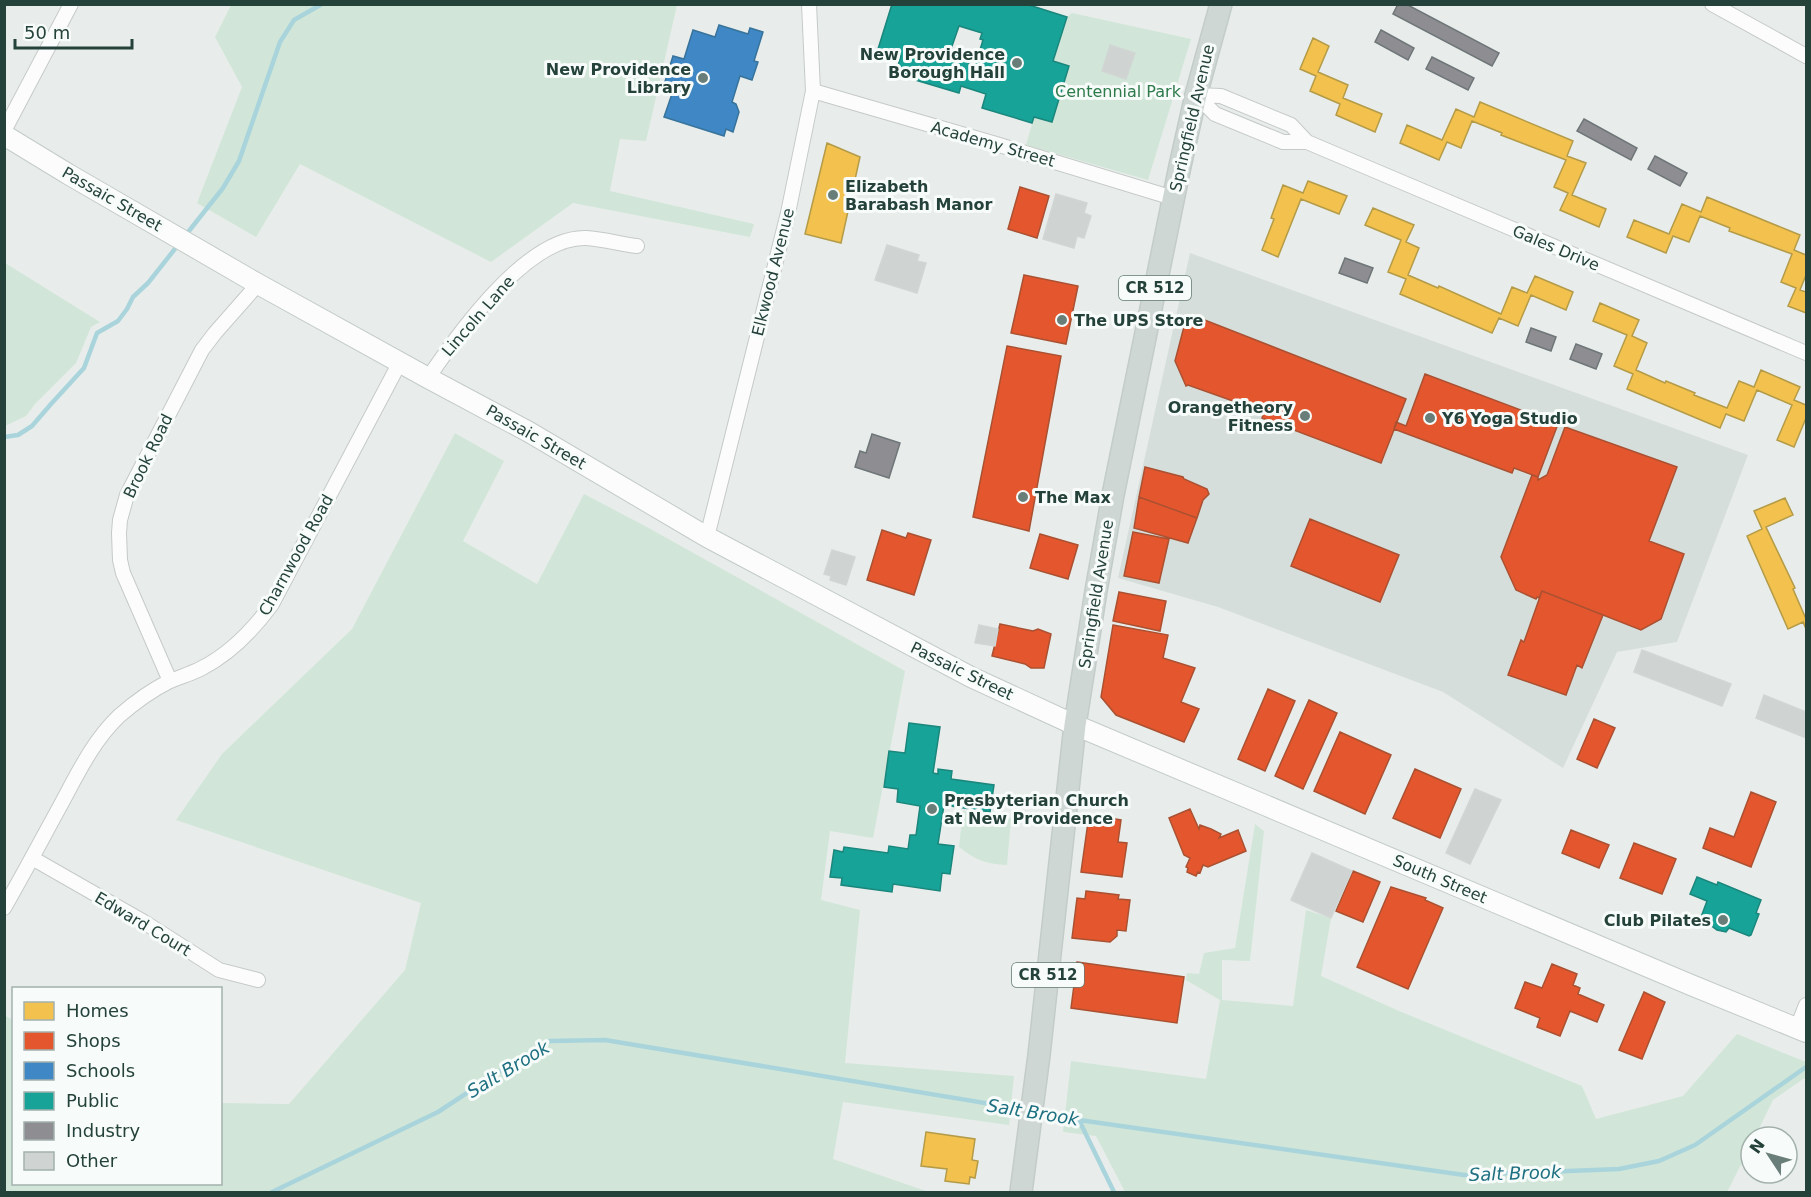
<svg xmlns="http://www.w3.org/2000/svg" width="1811" height="1197" font-family="'DejaVu Sans',sans-serif">
<style>
.built{fill:#d6dedb}
.green{fill:#d1e6d8}
.homes{fill:#f2c14e;stroke:#b49b48;stroke-width:1.5}
.shops{fill:#e4572e;stroke:#aa5132;stroke-width:1.5}
.schools{fill:#3f88c5;stroke:#37739b;stroke-width:1.5}
.public{fill:#17a398;stroke:#1b867c;stroke-width:1.5;fill-rule:evenodd}
.industry{fill:#8d8d92;stroke:#6e7678;stroke-width:1.5}
.lines{fill:none;stroke-linecap:round;stroke-linejoin:round}
.stream{stroke:#a9d4db;stroke-width:4.5}
.building{fill:#cfd4d2;stroke:#d1d6d4;stroke-width:1.5}
.street-casing{stroke:#c5cac8;stroke-width:16}
.secondary-casing{stroke:#c3cbc8;stroke-width:22}
.primary-casing{stroke:#c3ccc9;stroke-width:24}
.street{stroke:#fcfcfc;stroke-width:14}
.secondary{stroke:#fcfcfc;stroke-width:20}
.primary{stroke:#cfd7d5;stroke-width:21}
.poi-dot{fill:#697e78;stroke:#f7fbf9;stroke-width:2}
.labels{text-anchor:middle;dominant-baseline:central;stroke-width:6;stroke-linejoin:round;paint-order:stroke}
.shield{fill:#f7fbf9;stroke:#637a73;stroke-width:1.5}
.shield-label{font-size:15px;font-weight:bold;fill:#24423a}
.poi-label{font-size:16px;font-weight:bold;fill:#24423a;stroke:#f7fbf9;text-anchor:start}
.park-label{font-size:16px;fill:#2d7a4b;stroke:#f7fbf9}
.street-label{font-size:16px;fill:#24423a;stroke:#f7fbf9}
.water-label{font-size:18px;font-style:italic;fill:#1c6f80;stroke:#f7fbf9}
</style>
<rect width="100%" height="100%" fill="#e8edeb"/>
<path class="built" d="M1190,253l558,202 -71,187 -60,10 -54,116 -120,-76 -225,-85 -100,-29z"/>
<path class="green" d="M677,5l-31,136 -26,-2 -10,52 144,33 -4,13 -177,-34 -82,59 -191,-98 -44,73 -59,-34 45,-116 -27,-50 16,-32z
M1072,13l119,26 -43,141 -122,-35 8,-28 18,5 17,-56 -16,-5 14,-44z
M5,263l95,59 -9,5 -15,36 -41,41 -9,12 -21,10z
M455,433l49,28 -41,80 74,43 47,-90 61,32 260,145 -32,167 -43,-7 -9,69 39,10 -15,153 169,13 -5,49 -166,-23 -10,57 96,33h-924l-1,-177 9,5 1,164h206l1,-81 68,1 116,-134 16,-67 -245,-83 46,-66 130,-125z
M963,811l48,7 -4,47c-22,-1 -31,-5 -48,-18z
M1255,824l9,7 -14,130 -28,-1v40l71,6 13,-96 25,8 -10,58 78,35 183,75 14,33 87,-23 54,-62 69,28v15l-33,23 -18,37h-4v8l-24,47h-602l-29,-56 -33,-4 8,-71 135,18 14,-79 -34,-20 1,-7 12,1 5,-21 31,-5z"/>
<path class="homes" d="M1313,38l16,8 -11,26 30,13 -5,13 39,16 -7,18 -39,-17 4,-11 -30,-13 6,-15 -16,-7z
M1480,102l93,39 -6,15 19,7 -14,32 34,14 -7,18 -39,-17 8,-17 -14,-6 12,-27 -65,-25 1,-2 -30,-12 -11,27 -14,-6 -8,18 -39,-17 7,-18 35,15 14,-31 18,8z
M827,143l33,14 -19,86 -36,-9z
M1308,181l39,15 -8,18 -38,-15 -23,58 -16,-7 12,-31 -3,-1 12,-33 20,8z
M1707,197l93,38 -6,15 12,5v20l-6,15 6,2v21l-18,-7 8,-18 -15,-6 11,-28 -63,-23 1,-3 -30,-12 -11,26 -16,-6 -7,17 -39,-16 7,-17 35,14 13,-30 19,8z
M1373,208l41,17 -8,17 13,6 -11,27 30,13 1,-2 62,28 11,-27 15,6 8,-17 38,16 -7,18 -35,-15 -13,31 -19,-8 -7,15 -92,-39 6,-15 -18,-7 13,-32 -36,-15z
M1600,303l39,17 -7,16 15,7 -11,27 29,13 1,-2 29,12 -1,2 33,13 12,-27 15,6 7,-17 39,17 -6,13 12,5v13l-12,29 -17,-7 15,-35 -35,-15 -13,31 -18,-7 -6,14 -93,-39 6,-15 -19,-8 13,-31 -34,-14z
M1785,498l8,17 -27,12 29,61 -2,1 13,30v10l-3,-7 -15,7 -41,-93 15,-7 -8,-18z
M926,1132l49,7 -3,21 6,1 -3,17 -5,-1 -1,7 -24,-3 2,-12 -26,-3z"/>
<path class="shops" d="M1020,187l29,9 -12,42 -29,-9z
M1024,275l54,11 -12,58 -55,-11z
M1187,315l10,2 209,82 -25,64 -119,-45 2,-6 -76,-27 -2,1 -11,-25z
M1007,346l54,10 -32,175 -56,-14z
M1425,374l133,50 -20,53 -24,-9 -2,5 -118,-44 2,-7 10,4z
M1565,427l112,40 -28,74 35,13 -23,65 -20,11 -99,-39 -3,7 -2,-1 -1,2 -20,-9 -15,-33 31,-82 6,2v3l9,-5z
M1145,467l38,10 1,2 23,10 2,5 -6,6 -6,18 -58,-21z
M1139,497l58,21 -9,25 -54,-15z
M1310,519l89,36 -19,47 -89,-36z
M882,530l24,8 2,-5 23,7 -17,55 -47,-15z
M1133,532l36,7 -10,44 -35,-7z
M1040,534l38,11 -10,34 -38,-11z
M1542,591l61,24 -21,53 -5,-3 -11,30 -58,-20 13,-35 3,2z
M1119,592l47,9 -6,30 -47,-10z
M1000,624l33,7 5,-2 13,5 -7,34h-13l-6,-4 -33,-8z
M1113,625l55,10 -5,23 32,10 -14,34 18,7 -15,33 -68,-27 -15,-18z
M1268,689l27,12 -30,70 -27,-12z
M1309,700l28,13 -34,76 -28,-13z
M1594,719l21,9 -18,40 -20,-9z
M1340,732l51,23 -26,59 -51,-23z
M1415,769l46,20 -21,49 -47,-20z
M1751,792l25,10 -25,65 -48,-19 7,-20 24,9z
M1190,809l9,20 1,-4 11,4 10,5 -2,4 19,-8 8,21 -38,16 -5,-2 -3,8 -2,-1 -2,4 -9,-4 1,-4 -2,-1 4,-9 -6,-3 -15,-37z
M1089,815l32,5 -3,22 9,1 -5,34 -41,-5z
M1571,830l38,15 -10,23 -37,-15z
M1634,843l42,16 -14,35 -42,-16z
M1353,871l27,11 -17,40 -27,-11z
M1391,887l35,11 -1,2 18,8 -35,81 -51,-22z
M1086,891l33,4 -1,4 12,1 -4,31 -9,-1v6l-7,6 -38,-4 5,-40 8,1z
M1077,962l107,15 -7,46 -106,-15z
M1552,964l25,10 -4,11 7,3 -2,6 26,11 -7,17 -27,-11 -10,25 -23,-9 3,-9 -25,-10 10,-26 17,6z
M1644,992l21,10 -23,57 -23,-9z"/>
<path class="schools" d="M719,25l29,9 2,-6 13,4 -9,29 4,1 -6,18 -12,-4 -8,26 4,2 3,8 -6,20 -7,-3 -2,7 -60,-19 9,-26 -10,-3 10,-32 11,3 9,-29 22,7z"/>
<path class="public" d="M892,4h134l41,13 -14,44 16,5 -17,56 -18,-5 -2,6 -50,-15 4,-14 -25,-8 -2,7 -64,-19 6,-18 -23,-7zM959,26l23,7 -2,6 3,1 -8,26 -6,-2 3,-9 -21,-6z
M909,723l31,4 -7,46 5,1v-5l14,2 -1,8 43,6 -4,27 -46,-7 -6,39 16,2 -4,28 -8,-1 -2,18 -47,-7 -1,8 -51,-7 1,-7 -12,-1 4,-27 9,2 1,-5 44,6 1,-7 19,3 2,-14h6l4,-29 -23,-4 1,-13 -14,-2 5,-36 16,2z
M1697,877l20,8 1,-3 43,18 -5,13 3,1 -8,21 -2,1 -20,-8 -3,4 -9,-2 -8,-6 2,-3 -10,-4 6,-16 -17,-7z"/>
<path class="industry" d="M1398,4h8l93,49 -7,13 -99,-52z
M1381,30l33,18 -6,12 -33,-18z
M1432,57l42,21 -6,12 -42,-21z
M1584,119l53,29 -6,12 -54,-29z
M1655,156l32,17 -7,13 -32,-17z
M1345,258l28,10 -6,15 -28,-10z
M1531,328l25,9 -5,14 -25,-9z
M1576,344l26,10 -6,15 -26,-10z
M872,434l28,9 -11,35 -34,-11 5,-16 6,2z"/>
<g class="lines">
<path class="stream" d="M185,236l38,-48 16,-27 41,-119 14,-22 28,-16
M4,437l14,-2 14,-9 19,-22 33,-36 13,-35 21,-12 9,-12 6,-12 15,-14 30,-38
M1039,1112l40,8 385,55 155,-6 40,-8 36,-16 111,-78
M1079,1120l35,72
M272,1192l166,-80 76,-50 36,-21 55,-1 422,70"/>
</g>
<path class="building" d="M1110,45l25,8 -9,26 -24,-8z
M1056,194l31,9 -3,10 7,3 -7,22 -7,-2 -3,12 -31,-9z
M887,245l32,10 -2,6 9,2 -9,30 -42,-13z
M832,550l23,7 -9,28 -16,-5 1,-4 -7,-2z
M979,625l19,4 -3,17 -20,-3z
M1642,650l89,34 -9,22 -88,-34z
M1764,695l42,17v26l-50,-20z
M1475,789l26,11 -31,64 -24,-11z
M1312,853l40,18 -21,47 -40,-18z"/>
<g class="lines">
<g class="street-casing">
<path id="street" d="M1712,4l94,52
M813,91l183,53 177,54
M1196,95l25,1 70,29 16,17 499,211
M1196,95l19,19 68,28h24
M4,131l67,-127
M428,378c30,-44 99,-142 158,-140 17,1 35,6 51,8
M707,537l81,-324 25,-122 -4,-87
M170,681l-47,-108 -3,-13 -1,-27 1,-13 7,-25 75,-145 13,-17 43,-49
M32,858l112,64 75,48 39,10
M4,908c19,-33 37,-67 55,-100 18,-33 33,-66 60,-92 15,-13 31,-25 49,-34 11,-5 23,-8 34,-14 29,-15 51,-38 70,-64l128,-242
M1797,1028l9,-23"/>
</g>
<g class="secondary-casing">
<path id="secondary" d="M4,135l64,39 190,110 170,94 101,54 178,105 264,140 104,48 616,260 115,47"/>
</g>
<g class="primary-casing">
<path id="primary" d="M1021,1192l18,-137 36,-330 21,-134 17,-96 67,-329 16,-71 25,-91"/>
</g>
<use href="#street" class="street"/>
<use href="#secondary" class="secondary"/>
<use href="#primary" class="primary"/>
</g>
<g class="poi-dot">
<circle cx="1017" cy="63" r="6"/>
<circle cx="703" cy="78" r="6"/>
<circle cx="833" cy="195" r="6"/>
<circle cx="1062" cy="320" r="6"/>
<circle cx="1305" cy="416" r="6"/>
<circle cx="1430" cy="418" r="6"/>
<circle cx="1023" cy="497" r="6"/>
<circle cx="932" cy="809" r="6"/>
<circle cx="1723" cy="920" r="6"/>
</g>
<g class="labels">
<g class="shield">
<rect x="1119" y="276" width="72" height="24" rx="4.5"/>
<rect x="1012" y="963" width="72" height="24" rx="4.5"/>
</g>
<g class="shield-label">
<text x="1155" y="288">CR 512</text>
<text x="1048" y="975">CR 512</text>
</g>
<g class="poi-label">
<text x="1005" y="54" text-anchor="end">New Providence<tspan x="1005" dy="18">Borough Hall</tspan></text>
<text x="691" y="69" text-anchor="end">New Providence<tspan x="691" dy="18">Library</tspan></text>
<text x="845" y="186">Elizabeth<tspan x="845" dy="18">Barabash Manor</tspan></text>
<text x="1074" y="320">The UPS Store</text>
<text x="1293" y="407" text-anchor="end">Orangetheory<tspan x="1293" dy="18">Fitness</tspan></text>
<text x="1442" y="418">Y6 Yoga Studio</text>
<text x="1035" y="497">The Max</text>
<text x="944" y="800">Presbyterian Church<tspan x="944" dy="18">at New Providence</tspan></text>
<text x="1711" y="920" text-anchor="end">Club Pilates</text>
</g>
<g class="park-label">
<text x="1118" y="91">Centennial Park</text>
</g>
<g class="street-label">
<text transform="translate(1192 118) rotate(-77)">Springfield Avenue</text>
<text transform="translate(993 144) rotate(16)">Academy Street</text>
<text transform="translate(112 199) rotate(30)">Passaic Street</text>
<text transform="translate(1556 248) rotate(23)">Gales Drive</text>
<text transform="translate(773 272) rotate(-76)">Elkwood Avenue</text>
<text transform="translate(478 316) rotate(-49)">Lincoln Lane</text>
<text transform="translate(536 437) rotate(30)">Passaic Street</text>
<text transform="translate(148 456) rotate(-64)">Brook Road</text>
<text transform="translate(296 555) rotate(-61)">Charnwood Road</text>
<text transform="translate(1096 594) rotate(-81)">Springfield Avenue</text>
<text transform="translate(962 671) rotate(26)">Passaic Street</text>
<text transform="translate(1440 879) rotate(23)">South Street</text>
<text transform="translate(143 924) rotate(31)">Edward Court</text>
</g>
<g class="water-label">
<text transform="translate(508 1069) rotate(-31)">Salt Brook</text>
<text transform="translate(1033 1112) rotate(9)">Salt Brook</text>
<text transform="translate(1515 1173) rotate(-2)">Salt Brook</text>
</g>
</g>
<rect width="1811" height="1197" fill="none" stroke="#24423a" stroke-width="12"/>
<rect x="12" y="987" width="210" height="198" fill="#f7fbf9" stroke="#a3b1ad" stroke-width="1.5"/>
<rect x="24" y="1002" width="30" height="18" fill="#f2c14e" stroke="#a3b1ad" stroke-width="1.5"/>
<text x="66" y="1017" font-size="18" fill="#24423a">Homes</text>
<rect x="24" y="1032" width="30" height="18" fill="#e4572e" stroke="#a3b1ad" stroke-width="1.5"/>
<text x="66" y="1047" font-size="18" fill="#24423a">Shops</text>
<rect x="24" y="1062" width="30" height="18" fill="#3f88c5" stroke="#a3b1ad" stroke-width="1.5"/>
<text x="66" y="1077" font-size="18" fill="#24423a">Schools</text>
<rect x="24" y="1092" width="30" height="18" fill="#17a398" stroke="#a3b1ad" stroke-width="1.5"/>
<text x="66" y="1107" font-size="18" fill="#24423a">Public</text>
<rect x="24" y="1122" width="30" height="18" fill="#8d8d92" stroke="#a3b1ad" stroke-width="1.5"/>
<text x="66" y="1137" font-size="18" fill="#24423a">Industry</text>
<rect x="24" y="1152" width="30" height="18" fill="#cfd4d2" stroke="#a3b1ad" stroke-width="1.5"/>
<text x="66" y="1167" font-size="18" fill="#24423a">Other</text>
<g transform="translate(1769 1155) rotate(306)"><circle r="28" fill="#f7fbf9" stroke="#a3b1ad" stroke-width="1.5"/>
<path d="M0-4.5L10 22L0 15L-10 22Z" fill="#697e78"/>
<text y="-9" font-size="16" font-weight="bold" text-anchor="middle" fill="#24423a">N</text>
</g>
<path d="M15 39v9h117v-9" fill="none" stroke="#24423a" stroke-width="3"/>
<text x="24" y="39" font-size="18" fill="#24423a" stroke="#f7fbf9" stroke-width="4.5" paint-order="stroke">50 m</text>
</svg>
